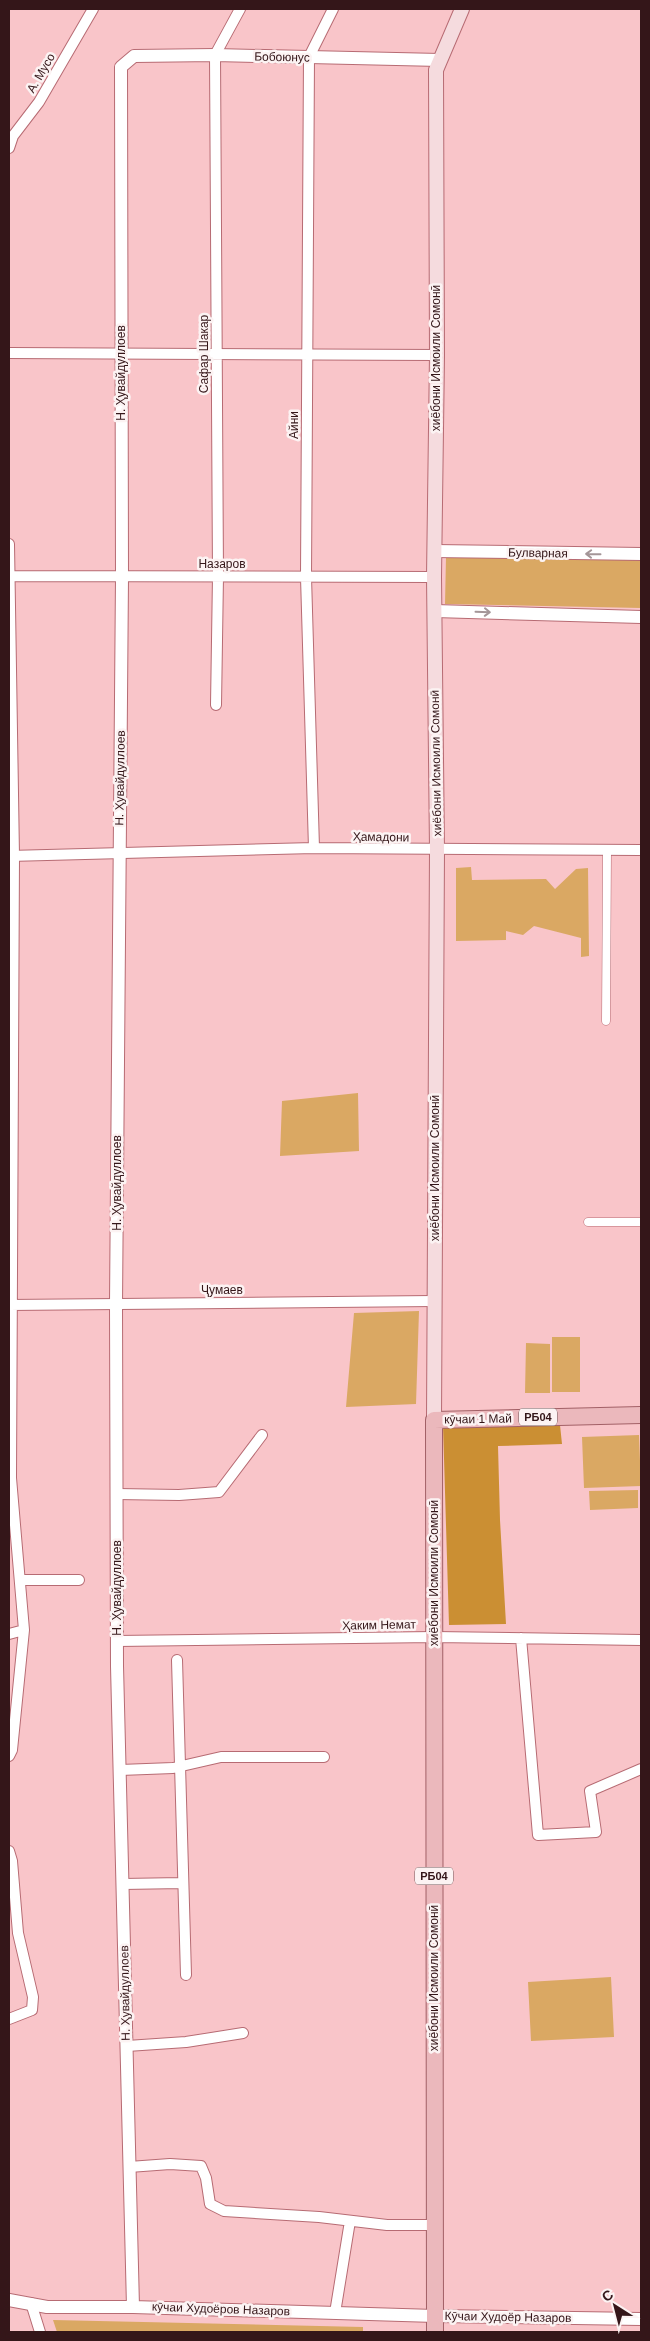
<svg xmlns="http://www.w3.org/2000/svg" width="650" height="2341" font-family="Helvetica,sans-serif">
<style>
.green{fill:#daa863}
.forest{fill:#cb8f33}
.lines{fill:none;stroke-linecap:round;stroke-linejoin:round}
.pedestrian-casing{stroke:#b76b73;stroke-width:9}
.minor-casing{stroke:#b76b73;stroke-width:12}
.tertiary-casing{stroke:#b76b73;stroke-width:14}
.secondary-casing{stroke:#b76b73;stroke-width:16}
.primary-casing{stroke:#a26066;stroke-width:18}
.pedestrian{stroke:#fff;stroke-width:8}
.minor{stroke:#fff;stroke-width:10}
.tertiary{stroke:#fff;stroke-width:12}
.secondary{stroke:#f5dbde;stroke-width:14}
.primary{stroke:#ebb8bc;stroke-width:16}
.oneway{stroke:#a49698}
.labels{text-anchor:middle;dominant-baseline:central;stroke-width:5;stroke-linejoin:round;paint-order:stroke}
.shield{fill:#fcf3f3;stroke:#70585a;stroke-width:1}
.shield-label{font-size:11px;font-weight:bold;fill:#341619}
.street-label{font-size:12px;fill:#341619;stroke:#fcf3f3}
</style>
<rect width="100%" height="100%" fill="#f9c5c9"/>
<path class="green" d="M446,557l195,2v49l-196,-4z
M471,867l1,13 74,-1 9,10 21,-20 12,-1 1,88 -8,1v-19l-47,-12 -11,9 -17,-4v9l-50,1v-73z
M358,1093l1,58 -79,5 2,-55z
M419,1311l-3,93 -70,3 8,-94z
M552,1337h28v55h-28z
M526,1343l24,1v49h-25z
M639,1435l2,51 -57,2 -2,-51z
M638,1490v18l-48,2 -1,-19z
M611,1977l3,60 -83,4 -3,-59z
M53,2320l310,7v5h-306z"/>
<path class="forest" d="M443,1425h117l2,19 -64,2 2,74 6,104 -57,1z"/>
<g class="lines">
<g class="pedestrian-casing">
<path id="pedestrian" d="M606,1021l1,-171
M588,1222h53"/>
</g>
<g class="minor-casing">
<path id="minor" d="M9,148l4,-12 26,-34 54,-93
M9,353l428,2
M9,544l5,312 -3,622 13,152 -12,120 -3,6
M9,576l425,1
M216,705l2,-129 -3,-521 25,-46
M314,848l-8,-271 3,-520 24,-48
M9,856l305,-8 327,2
M9,1305l425,-4
M117,1494l62,1 40,-3 43,-57
M20,1580h59
M9,1634l15,-4
M521,1638l17,197 58,-3 -6,-41 51,-22
M117,1641l317,-4 207,3
M177,1660l9,315
M120,1770l53,-2 48,-11h103
M9,1851l3,10 6,72 15,64 -1,13 -23,9
M123,1884l59,-1
M127,2046l59,-4 57,-9
M129,2167l41,-3 31,2 5,12 4,26 14,7 95,6 68,8h48
M31,2303l9,29
M335,2313l15,-92"/>
</g>
<g class="tertiary-casing">
<path id="tertiary" d="M434,551l207,3
M435,611l206,6
M9,2300l38,7h86l302,9 206,3
M133,2307l-16,-641 -1,-362 6,-727 -1,-510 13,-11 81,-1 225,5"/>
</g>
<g class="secondary-casing">
<path id="secondary" d="M434,1420l3,-570 -3,-273 3,-222 -1,-285 26,-61"/>
</g>
<g class="primary-casing">
<path id="primary" d="M435,2332l-1,-912 207,-5"/>
</g>
<use href="#pedestrian" class="pedestrian"/>
<use href="#minor" class="minor"/>
<use href="#tertiary" class="tertiary"/>
<use href="#secondary" class="secondary"/>
<use href="#primary" class="primary"/>
</g>
<defs><path id="oneway-shaft" d="M-6 0H5M1.5-3L5.5 0L1.5 3" fill="none" stroke-width="1.6" stroke-linecap="round" stroke-linejoin="round" transform="scale(1.25)"/></defs>
<g class="oneway">
<use href="#oneway-shaft" transform="translate(593 554) rotate(-179)"/>
<use href="#oneway-shaft" transform="translate(483 612) rotate(2)"/>
</g>
<g class="labels">
<g class="shield">
<rect x="519" y="1408.5" width="38" height="17" rx="4"/>
<rect x="415" y="1867.5" width="38" height="17" rx="4"/>
</g>
<g class="shield-label">
<text x="538" y="1417">РБ04</text>
<text x="434" y="1876">РБ04</text>
</g>
<g class="street-label">
<text transform="translate(282 57) rotate(1)">Бобоюнус</text>
<text transform="translate(41 73) rotate(-60)">А. Мусо</text>
<text transform="translate(204 354) rotate(-90)">Сафар Шакар</text>
<text transform="translate(436 358) rotate(-90)">хиёбони Исмоили Сомонӣ</text>
<text transform="translate(121 373) rotate(-90)">Н. Ҳувайдуллоев</text>
<text transform="translate(294 425) rotate(-90)">Айни</text>
<text transform="translate(538 553) rotate(1)">Булварная</text>
<text x="222" y="564">Назаров</text>
<text transform="translate(436 763) rotate(-91)">хиёбони Исмоили Сомонӣ</text>
<text transform="translate(120 778) rotate(-89)">Н. Ҳувайдуллоев</text>
<text transform="translate(381 837) rotate(1)">Ҳамадони</text>
<text transform="translate(435 1168) rotate(-90)">хиёбони Исмоили Сомонӣ</text>
<text transform="translate(117 1183) rotate(-90)">Н. Ҳувайдуллоев</text>
<text x="222" y="1290">Ҷумаев</text>
<text transform="translate(478 1419) rotate(-1)">кӯчаи 1 Май</text>
<text transform="translate(434 1573) rotate(-90)">хиёбони Исмоили Сомонӣ</text>
<text transform="translate(117 1588) rotate(-90)">Н. Ҳувайдуллоев</text>
<text transform="translate(379 1625) rotate(-1)">Ҳаким Немат</text>
<text transform="translate(434 1978) rotate(-90)">хиёбони Исмоили Сомонӣ</text>
<text transform="translate(125 1993) rotate(-91)">Н. Ҳувайдуллоев</text>
<text transform="translate(221 2309) rotate(2)">кӯчаи Худоёров Назаров</text>
<text transform="translate(508 2317) rotate(1)">Кӯчаи Худоёр Назаров</text>
</g>
</g>
<rect width="650" height="2341" fill="none" stroke="#341619" stroke-width="20"/>
<g transform="translate(615 2306) rotate(324)" stroke="#fcf3f3" stroke-width="4" paint-order="stroke">
<path d="M0-4L9 19L0 12L-9 19Z" fill="#341619"/>
<text y="-8" font-size="14" font-weight="bold" text-anchor="middle" fill="#341619">С</text>
</g>
</svg>
